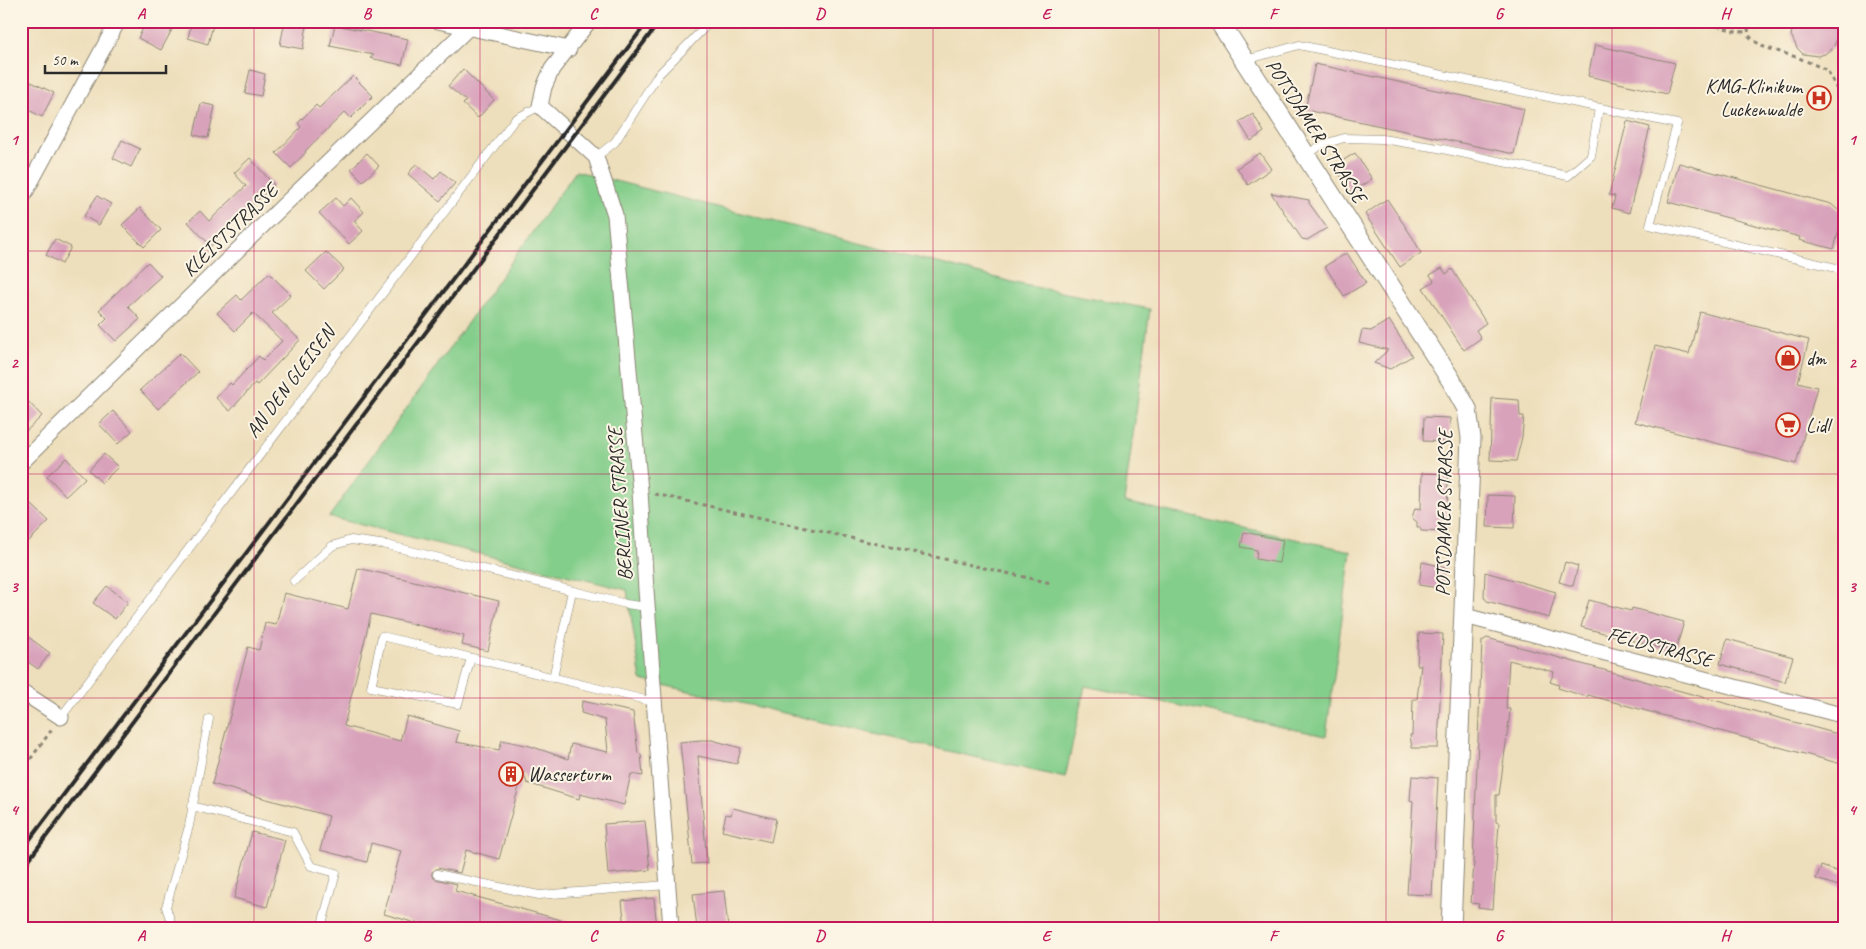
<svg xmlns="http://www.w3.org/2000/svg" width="1866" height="949" font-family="Caveat,sans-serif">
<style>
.green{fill:#84ce8b;stroke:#587c5b}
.building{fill:#d8a2bb}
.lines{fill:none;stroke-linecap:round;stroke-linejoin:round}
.service-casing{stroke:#8c8574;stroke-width:9}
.minor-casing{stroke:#8c8574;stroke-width:17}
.tertiary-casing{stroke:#8c8574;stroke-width:21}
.path{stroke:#8c8574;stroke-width:3;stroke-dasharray:4 4;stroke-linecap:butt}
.service{stroke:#fff;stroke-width:8}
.minor{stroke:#fff;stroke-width:15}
.tertiary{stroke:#fff;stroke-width:19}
.rail{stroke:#2b2b2b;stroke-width:4}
.grid{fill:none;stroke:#c2185b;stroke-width:1;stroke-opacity:0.55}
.labels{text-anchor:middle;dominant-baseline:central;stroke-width:4;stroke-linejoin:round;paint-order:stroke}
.poi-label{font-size:20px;fill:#2b2b2b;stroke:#fcf5e5;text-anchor:start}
.street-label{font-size:20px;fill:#2b2b2b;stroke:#fcf5e5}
.neatline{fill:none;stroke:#c2185b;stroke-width:2}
.grid-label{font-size:16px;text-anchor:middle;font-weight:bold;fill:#c2185b}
</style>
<rect width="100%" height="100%" fill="#fcf5e5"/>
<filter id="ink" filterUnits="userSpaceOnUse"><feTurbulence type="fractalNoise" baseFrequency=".02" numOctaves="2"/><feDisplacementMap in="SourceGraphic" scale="10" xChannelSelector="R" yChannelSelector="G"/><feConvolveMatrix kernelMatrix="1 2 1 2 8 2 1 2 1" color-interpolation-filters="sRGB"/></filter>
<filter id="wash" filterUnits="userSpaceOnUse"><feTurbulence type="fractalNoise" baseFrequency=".0096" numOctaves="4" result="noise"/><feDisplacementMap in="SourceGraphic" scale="20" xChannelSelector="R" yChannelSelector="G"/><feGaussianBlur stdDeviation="1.12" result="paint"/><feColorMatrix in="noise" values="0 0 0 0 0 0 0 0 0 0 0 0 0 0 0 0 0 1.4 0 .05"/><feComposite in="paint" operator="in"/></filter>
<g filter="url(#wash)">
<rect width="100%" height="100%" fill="#eedfbc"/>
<path class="green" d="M576,171l448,114 126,24 -26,193 227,49 -25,185 -241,-50 -20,92 -424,-98 -14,-90 -298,-73z"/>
<g id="blocks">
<path class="building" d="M147,21h14l12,7 -12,22 -23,-12z
M192,21h22l-6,23 -20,-6z
M285,21l22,4 -4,24 -23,-4z
M1794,21h50l-10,25 -9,8 -7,2 -15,-2 -6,-6 -6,-13z
M335,25l73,14 -6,26 -32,-7 4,-3 -44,-9z
M1595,45l80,18 -8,31 -79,-18z
M1315,64l209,45 -10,45 -209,-44z
M463,69l31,31 -16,18 -15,-14 3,-3 -18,-15z
M250,70l15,4 -4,22 -16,-3z
M353,76l20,20 -22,22 -6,-6 -40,39 1,1 -15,16 -15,-15 25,-26 -3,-4 18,-18 3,3z
M21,77l33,16 -12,24 -21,-11z
M201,103l14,3 -7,32 -14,-3z
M1253,114l11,18 -13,9 -12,-19z
M1627,121l23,6 -21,86 -17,-5 3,-12 -6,-1z
M122,140l18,9 -9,18 -18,-9z
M367,153l12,13 -16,15 -12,-12z
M1260,153l11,16 -23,16 -11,-17z
M1355,153l17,26 -21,13 -17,-26z
M250,158l24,27 -53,48 2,1 -12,12 -23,-24 12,-11 9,10 37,-35 -12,-13z
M1679,163l152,41 12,10 -9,35 -35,-9 1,-3 -132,-35z
M416,164l18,15 7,-8 14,12 -15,18 -32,-27z
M1271,193l38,7v3l18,25 -20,12 -5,-1z
M97,196l14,8 -12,21 -15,-9z
M336,198l7,8 8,-8 13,14 -10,9 9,10 -14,13 -30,-31z
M1387,199l26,39 8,15 -21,14 -35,-53z
M140,208l21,22 -17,17 -22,-22z
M55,239l16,8 -9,17 -16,-9z
M326,252l18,17 -20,20 -18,-18z
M1347,253l19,30 -22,13 -19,-30z
M148,262l13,14 -33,30 12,13 -24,22 -16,-16 7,-7 -8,-8z
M1442,268l4,6 6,-5 34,54 -10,7 5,8 -17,12 -41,-62 11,-7 -4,-6z
M269,273l22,22 -19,18 28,27 -43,45 -2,-2 -25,28 -14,-13 14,-15 2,2 27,-29 4,4 19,-19 -29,-28 -18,18 -18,-18 20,-18 4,5z
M1700,312l109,28 -11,42 19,5 -21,77 -161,-42 20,-76 34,8z
M1389,320l23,36 -22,13 -16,-6 14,-13 -29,-7 3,-13 9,1z
M180,353l18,19 -40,37 -18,-19z
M21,394l21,22 -21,20z
M1492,398l27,2 1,16h4l-2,21 -6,24 -26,-1z
M113,411l19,20 -14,13 -19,-20z
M1424,417l26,1 -1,24 -26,-1z
M104,454l14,13 -16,16 -13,-13z
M66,458l19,20 -19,18 -19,-20z
M1422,473l26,1 -1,58 -26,-1 -1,-4h-3v-5l-5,-4 3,-10 6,1z
M1488,495l27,1 -1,32 -27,-1z
M30,503l19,18 -28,28v-37z
M1244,532l39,8 -4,23 -23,-4 1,-9 -16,-3z
M1422,562l23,5 -1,22 -25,-4z
M1565,562l13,4 -5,20 -14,-4z
M358,568l141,33 -11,50 -26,-6 2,-9 -93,-22 -27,112 56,15 7,-25 52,15 -3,11 43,8 3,-10 28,6 38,13 3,-15 37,8 -3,-32 -24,-7 1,-12 51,11 5,41 3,1 2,22 -12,-2 -7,31 -44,-11 -1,5 -52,-16 -4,-11 -24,87 -33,-9 -6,23 -22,-5 -6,4v4l3,3 22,5 -2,7 121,33 -1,4h-141l-50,-14 17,-63 -30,-8 -4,19 -47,-12 9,-34 -117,-32 36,-137 11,3 6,-27 11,2 8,-32 64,16z
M1485,572l71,20 -7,26 -62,-17 -3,-4z
M107,586l21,16 -13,17 -22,-16z
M1589,600l42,11 1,-3 52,14 -9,30 -94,-25z
M1419,633l24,1 -5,114h-26l-2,-13h2l1,-36h4l4,-34h-4z
M27,636l23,17 -12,16 -17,-12v-13z
M1487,638l358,98v29l-257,-70 -1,2 -29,-9 1,-3 -9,-3 4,-10 -45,-12 -3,49h4l-1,12 -10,74h-3v27l3,1 -6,86 -15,-2 1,-3 -8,-1 3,-40h-1l9,-222z
M1727,639l66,18 -8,25 -65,-18z
M701,740h11l29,8 -4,16 -39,-8 9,107 -15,1 -12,-122z
M1412,776l26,2 -6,117 -25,-1 6,-93 -3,-1z
M733,808l43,11 -5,23 -49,-11 4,-17 5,1z
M645,821l5,49 -42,4 -4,-50z
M252,832l33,8 -18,67 -33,-9z
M1821,866l24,8v14l-29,-9z
M724,891l4,37h-31l-4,-34z
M654,898l3,30h-32l-3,-27z"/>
</g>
</g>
<g filter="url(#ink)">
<use href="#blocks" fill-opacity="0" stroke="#8c8574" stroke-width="1"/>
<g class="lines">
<g class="service-casing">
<path id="service" d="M1246,60l53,-15 378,79 -27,101 195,45
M1306,156l15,-11 23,-7 38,1 56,9 130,28 23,-20 8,-48
M596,157l19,-15 43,-67 52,-53
M294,581l38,-35 19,-6 36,5 239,59 21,3
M471,658l-13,46 -87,-17 11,-51 272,66
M553,678l19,-87
M61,717l454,-598 25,-13
M192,806l101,26 18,34 25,7 -15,55
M437,874l102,21 128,-10
M173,928l-7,-21 23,-81 20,-107"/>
</g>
<g class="minor-casing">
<path id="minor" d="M438,21l131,28
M589,21l-37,48 -8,18 -4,19 56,51 19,58 25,276 6,99 25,338
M21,200l97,-179
M21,463l237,-233 210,-202
M1465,616l380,100
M21,691l40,26"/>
</g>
<g class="tertiary-casing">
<path id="tertiary" d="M1219,21l232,359 16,29 4,29 -20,490"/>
</g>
<path class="path" d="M1702,21l32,10 11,1 3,-4v-7
M1748,28l1,8 12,10 38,12 28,12 18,35
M655,494l396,89
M21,772l32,-44"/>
<use href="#service" class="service"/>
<use href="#minor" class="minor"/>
<use href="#tertiary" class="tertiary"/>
<path class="rail" d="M21,851l627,-830
M21,870l639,-849"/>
</g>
</g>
<path class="grid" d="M254,21v907M480,21v907M707,21v907M933,21v907M1159,21v907M1386,21v907M1612,21v907M21,251h1824M21,474h1824M21,698h1824"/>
<defs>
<g id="hospital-ring" transform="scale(1.25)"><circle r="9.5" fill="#fcf5e5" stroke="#c8321e" stroke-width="1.5"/><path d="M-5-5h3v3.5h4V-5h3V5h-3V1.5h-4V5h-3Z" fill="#c8321e"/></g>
<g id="shop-ring" transform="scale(1.25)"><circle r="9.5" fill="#fcf5e5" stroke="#c8321e" stroke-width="1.5"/><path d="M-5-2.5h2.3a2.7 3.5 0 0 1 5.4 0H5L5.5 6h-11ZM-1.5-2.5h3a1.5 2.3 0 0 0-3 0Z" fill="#c8321e"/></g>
<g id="supermarket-ring" transform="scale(1.25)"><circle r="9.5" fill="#fcf5e5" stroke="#c8321e" stroke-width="1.5"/><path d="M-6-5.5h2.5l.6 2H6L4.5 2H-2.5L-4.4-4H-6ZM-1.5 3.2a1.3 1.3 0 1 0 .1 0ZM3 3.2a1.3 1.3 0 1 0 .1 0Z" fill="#c8321e"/></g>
<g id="building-ring" transform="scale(1.25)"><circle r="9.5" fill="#fcf5e5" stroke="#c8321e" stroke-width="1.5"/><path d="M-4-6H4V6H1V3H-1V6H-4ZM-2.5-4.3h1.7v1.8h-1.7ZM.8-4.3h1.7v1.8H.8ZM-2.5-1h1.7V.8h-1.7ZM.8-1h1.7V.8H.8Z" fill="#c8321e"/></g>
</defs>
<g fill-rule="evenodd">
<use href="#hospital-ring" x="1819" y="98"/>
<use href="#shop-ring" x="1788" y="358"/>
<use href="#supermarket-ring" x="1788" y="425"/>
<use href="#building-ring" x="511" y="774"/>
</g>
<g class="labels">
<g class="poi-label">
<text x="1802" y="86" text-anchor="end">KMG-Klinikum<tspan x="1802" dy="23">Luckenwalde</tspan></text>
<text x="1806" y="358">dm</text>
<text x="1806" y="425">Lidl</text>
<text x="528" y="774">Wasserturm</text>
</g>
<g class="street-label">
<text transform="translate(1316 131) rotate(57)">POTSDAMER STRASSE</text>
<text transform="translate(230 230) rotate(-44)">KLEISTSTRASSE</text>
<text transform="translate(290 382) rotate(-53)">AN DEN GLEISEN</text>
<text transform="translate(620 504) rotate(-94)">BERLINER STRASSE</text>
<text transform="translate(1444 513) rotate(-89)">POTSDAMER STRASSE</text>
<text transform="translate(1660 647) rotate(15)">FELDSTRASSE</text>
</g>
</g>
<rect width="1866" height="949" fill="none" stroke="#fcf5e5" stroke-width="55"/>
<path d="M45 65v8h121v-8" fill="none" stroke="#2b2b2b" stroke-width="2.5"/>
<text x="52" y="65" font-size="15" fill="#2b2b2b" stroke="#fcf5e5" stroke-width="4" paint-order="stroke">50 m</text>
<rect x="28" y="28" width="1810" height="894" class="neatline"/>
<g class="grid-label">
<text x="141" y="19">A</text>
<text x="367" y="19">B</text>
<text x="593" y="19">C</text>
<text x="820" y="19">D</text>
<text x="1046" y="19">E</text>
<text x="1273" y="19">F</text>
<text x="1499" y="19">G</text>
<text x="1725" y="19">H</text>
<text x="14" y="145">1</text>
<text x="1852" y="145">1</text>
<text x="14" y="368">2</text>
<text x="1852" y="368">2</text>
<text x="14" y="592">3</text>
<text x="1852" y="592">3</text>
<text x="14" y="815">4</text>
<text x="1852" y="815">4</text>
<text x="141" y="941">A</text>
<text x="367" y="941">B</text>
<text x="593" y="941">C</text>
<text x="820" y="941">D</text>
<text x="1046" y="941">E</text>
<text x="1273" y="941">F</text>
<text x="1499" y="941">G</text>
<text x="1725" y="941">H</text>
</g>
</svg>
